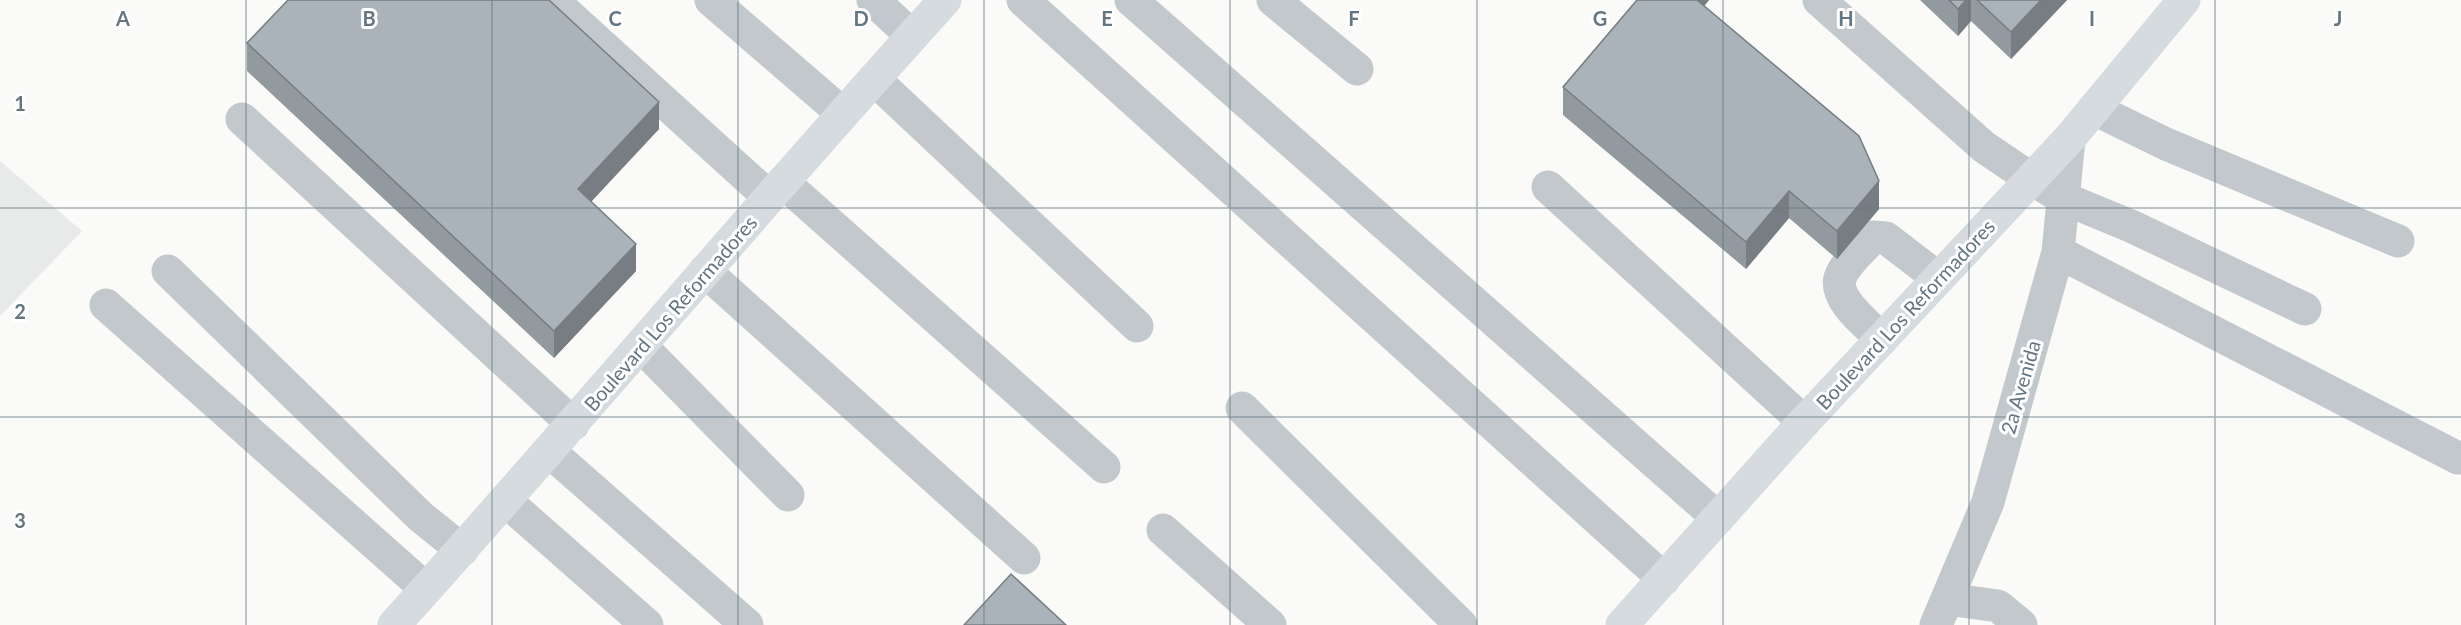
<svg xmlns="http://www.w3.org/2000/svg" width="2461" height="625" font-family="Lato,sans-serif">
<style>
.built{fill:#e8e9e9}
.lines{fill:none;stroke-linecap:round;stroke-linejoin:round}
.minor{stroke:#c3c8cc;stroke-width:33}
.major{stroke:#d6dbdf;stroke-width:33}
.wall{fill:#929a9f}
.shaded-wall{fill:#777d82}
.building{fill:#aab3b9;stroke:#777d82;stroke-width:1.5}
.grid{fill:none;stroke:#657683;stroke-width:1.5;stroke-opacity:0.55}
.labels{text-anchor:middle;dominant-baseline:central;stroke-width:6;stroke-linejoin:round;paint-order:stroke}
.street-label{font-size:20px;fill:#657683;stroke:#fff}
.grid-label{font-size:20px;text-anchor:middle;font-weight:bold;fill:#657683;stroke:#fff;stroke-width:6;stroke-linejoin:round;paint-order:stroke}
</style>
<rect width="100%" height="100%" fill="#fafaf8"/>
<path class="built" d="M0,161l82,70 -82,85z"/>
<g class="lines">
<path class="minor" d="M552,0l217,197
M711,0l131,113
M873,0l39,36
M1023,0l641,579
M1131,0l587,518
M1273,0l84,69
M1819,0l165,147 46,31 33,20 70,29 172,82
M874,79l263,247
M2094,109l72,35 232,97
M242,119l331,305
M783,182l321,285
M1548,187l256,235
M2058,252l400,206
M168,271l253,246 41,33
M705,271l319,287
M106,305l320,284
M1882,339c-14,-14 -48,-39 -42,-61 5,-15 23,-29 33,-41l13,1 52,40
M641,346l147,149
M1242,408l219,217
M549,451l198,174
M506,501l141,124
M1163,530l107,95
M1947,599l51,7 23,19
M1936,625l52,-123 70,-250 11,-113"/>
<path class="major" d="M394,625c186,-206 364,-419 551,-625
M1622,625l182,-203 265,-283 115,-139"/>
</g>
<path class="wall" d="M1637,0h72l-5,6 175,203 -42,50 -48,-41 -43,51 -183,-154v-28z
M1920,0h147l-56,59 -40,-38 -13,15z
M247,43l412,86 -68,72 45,70 -82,87 -307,-287z"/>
<path class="shaded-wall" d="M1691,0h18l-18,22z
M1966,0h5v21l-13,15v-27z
M2041,0h26l-56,59v-27z
M659,102v27l-81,87v-27z
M1879,181v28l-42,50v-28z
M1789,191v27l-43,51v-27z
M636,244v27l-82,87v-27z"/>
<path class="building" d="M288,0h261l110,102 -81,87 58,55 -82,87 -307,-288z
M1637,0h60l162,136 20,45 -42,50 -48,-40 -43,51 -183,-155z
M1949,0h17l-8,9z
M1977,0h64l-30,32z
M1011,574l55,51h-102z"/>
<path class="grid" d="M246,0v625M492,0v625M738,0v625M984,0v625M1230,0v625M1477,0v625M1723,0v625M1969,0v625M2215,0v625M0,208h2461M0,417h2461"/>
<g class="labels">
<g class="street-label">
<text transform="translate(670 313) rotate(-49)">Boulevard Los Reformadores</text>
<text transform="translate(1905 314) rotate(-47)">Boulevard Los Reformadores</text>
<text transform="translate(2020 387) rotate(-74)">2a Avenida</text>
</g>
</g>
<g class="grid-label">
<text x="123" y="26">A</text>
<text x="369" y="26">B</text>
<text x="615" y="26">C</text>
<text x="861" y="26">D</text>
<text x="1107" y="26">E</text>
<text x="1354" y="26">F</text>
<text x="1600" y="26">G</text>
<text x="1846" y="26">H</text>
<text x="2092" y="26">I</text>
<text x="2338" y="26">J</text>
<text x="20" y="111">1</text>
<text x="20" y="319">2</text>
<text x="20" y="528">3</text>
</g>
</svg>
